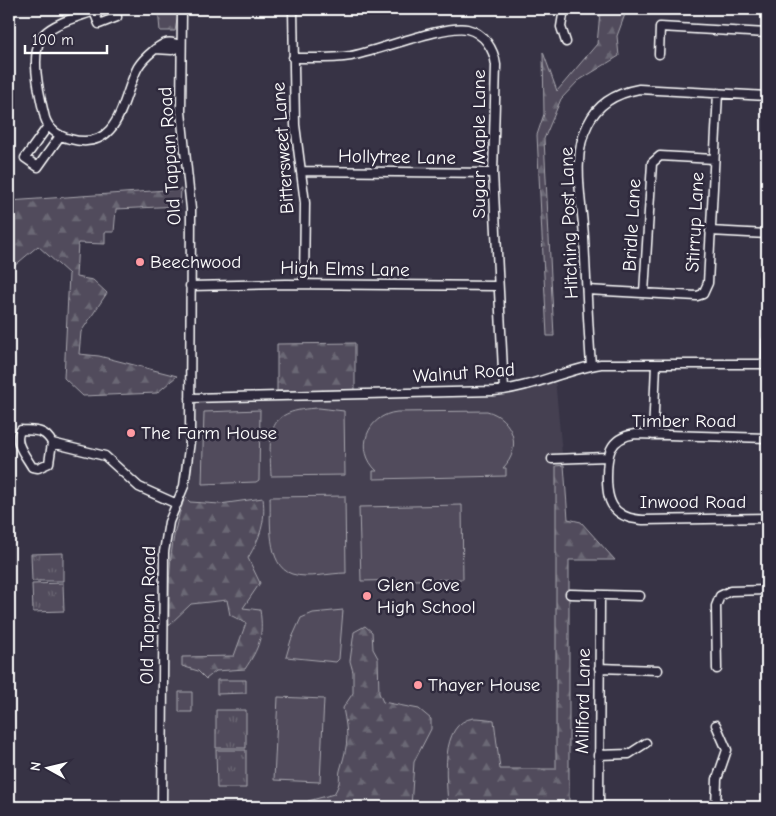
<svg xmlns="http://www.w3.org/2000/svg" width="776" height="816" font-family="'Comic Neue',sans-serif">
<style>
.built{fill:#444051}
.grass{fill:#514c5c;stroke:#a8a6ae}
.forest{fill:url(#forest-firs);stroke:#a8a6ae}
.park{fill:url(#park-tufts);stroke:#a8a6ae}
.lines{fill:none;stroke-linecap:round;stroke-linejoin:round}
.minor-casing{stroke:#fff;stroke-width:11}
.minor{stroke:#2f2a3d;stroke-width:8}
.poi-dot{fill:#ff9aa2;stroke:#2f2a3d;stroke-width:2}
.labels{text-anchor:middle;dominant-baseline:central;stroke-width:5;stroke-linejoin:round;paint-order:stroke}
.street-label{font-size:19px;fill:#fff;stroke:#2f2a3d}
.poi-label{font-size:19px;fill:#fff;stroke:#2f2a3d;text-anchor:start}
</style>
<defs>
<pattern id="forest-firs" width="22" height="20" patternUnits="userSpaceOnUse" patternTransform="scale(1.25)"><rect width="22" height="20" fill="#514c5c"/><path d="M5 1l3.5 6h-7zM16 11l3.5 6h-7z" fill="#6b6774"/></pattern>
<pattern id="park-tufts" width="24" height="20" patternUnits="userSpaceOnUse" patternTransform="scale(1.25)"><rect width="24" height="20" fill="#514c5c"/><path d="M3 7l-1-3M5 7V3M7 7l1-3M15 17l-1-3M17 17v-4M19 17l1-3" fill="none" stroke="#6b6774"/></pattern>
</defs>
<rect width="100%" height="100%" fill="#373345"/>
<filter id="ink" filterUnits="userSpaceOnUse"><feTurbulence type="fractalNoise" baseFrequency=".02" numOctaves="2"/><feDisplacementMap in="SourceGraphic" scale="10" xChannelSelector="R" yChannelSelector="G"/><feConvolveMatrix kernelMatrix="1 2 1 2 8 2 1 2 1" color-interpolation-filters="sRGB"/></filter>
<g filter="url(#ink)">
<path class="built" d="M555,378l13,141 1,288h-405l2,-255 4,-28 20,-54 2,-70 312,-9z"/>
<path class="grass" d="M319,408l25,3 1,64 -74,1c-2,-46 -5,-66 48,-68z
M260,410l-1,70 -3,2 -54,2 2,-72z
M487,411c26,7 36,37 16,57h3v8l-133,3v-8h4c-23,-21 -10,-56 20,-59z
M345,496l1,77c-16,0 -38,6 -54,1 -26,-8 -21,-55 -22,-77z
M462,505l1,74 -102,2 -2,-74z
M343,610l-4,49 -3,3 -50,-5 5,-17 10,-22 12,-5z
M179,692h13v20h-13z
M278,697l46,2 -4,83 -46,-2z"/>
<path class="forest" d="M158,9h21l-4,22h-15z
M603,9h24l-10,27 2,20 -41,25 -17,18 -17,40 10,197h-7l-10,-201 7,-21 -1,-62 14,39 40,-47 3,-31z
M181,189l-1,17 -64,3 -2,23h-9v12l-27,-1 -2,34 17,3 14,13 -26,39 -2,22 20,2 78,20 -20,17 -74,3 -19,-18 5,-104 -31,-28 -25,21 -1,51 -3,5v-122z
M355,343v47l-78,1v-47z
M564,465l4,54 13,3 34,38h-46v247h-119l-2,-1c-1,-24 -10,-84 26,-88 6,0 14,1 20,2l6,49h56v-303z
M185,497l5,5 30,2 43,-6c3,24 -3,40 -15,60l12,25 -17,25 17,2c4,26 -1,38 -15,59l-29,2 -10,8 -8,-8 -16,-5v-9l52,-1 12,-33 -16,-8 -3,-15 -36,4 -22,21c0,-47 -1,-83 16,-128z
M365,626l7,6 1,17 5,9 1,35 4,9 36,7 12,10v10l-17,33 -3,45h-99l-4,-1v-5l26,-7c9,-15 3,-15 7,-27 8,-26 7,-32 2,-59l10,-15v-21l-3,-11 4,-29z"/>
<path class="park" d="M63,553v28h-31l-1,-27z
M63,583l1,28 -31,1 -1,-28z
M217,680h29v13l-29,1z
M216,710h30v38h-30z
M216,750h30v38h-29z"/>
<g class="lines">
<g class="minor-casing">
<path id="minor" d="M93,9l6,15 18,-7 -3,-8
M293,9l2,116 10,78 -1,81
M564,9l-3,18 5,15
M94,11c-15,6 -38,11 -50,23 -16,17 -4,63 1,84 4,12 13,18 25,21 51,14 52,-43 68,-72 4,-7 10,-12 16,-17 11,-8 15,-10 27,-4
M155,49l17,1 9,-4
M659,54l1,-27 107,6
M293,58c19,0 39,1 58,-2 26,-5 95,-32 116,-27 17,4 27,20 29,36l-3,108 11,217
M48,126l-23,32 13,9 22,-31
M301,171l192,2
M710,231l57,3
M190,286l96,-2 212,2
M587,290l110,6 6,-2 5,-11 10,-190
M644,293l8,-130 8,-7 54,3
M766,364l1,-24
M591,366c-3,-43 -5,-86 -7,-129 -2,-35 -13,-81 4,-113 10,-21 29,-31 51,-35l128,7
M190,398l304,-7c37,-3 70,-21 107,-27h166
M653,435l3,-71
M767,438l-132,-4c-27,4 -28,22 -28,44 0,12 1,25 10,33 8,7 16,8 26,9l124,-2
M52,443l-3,20 -11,5 -6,-1c-6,-11 -20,-26 -11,-37 15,1 24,-1 31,13l53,13 34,31 38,17
M552,459l55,-2
M570,594l70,2
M599,668l59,2
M717,669l-1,-63 4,-10 10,-5 37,-1
M598,755l31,-1 17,-11
M162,807l2,-255 5,-30 15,-36 6,-45 1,-232 -10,-97 1,-103
M599,807l1,-212
M716,807l1,-28 10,-29 -11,-25"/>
</g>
<use href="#minor" class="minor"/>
</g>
</g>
<g class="poi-dot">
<circle cx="140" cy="262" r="5"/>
<circle cx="131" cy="433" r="5"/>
<circle cx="367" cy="596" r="5"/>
<circle cx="418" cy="685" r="5"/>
</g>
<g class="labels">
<g class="street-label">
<text transform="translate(479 144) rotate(-90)">Sugar Maple Lane</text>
<text transform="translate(283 148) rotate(-94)">Bittersweet Lane</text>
<text transform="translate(170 156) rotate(-94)">Old Tappan Road</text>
<text transform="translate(397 157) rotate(1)">Hollytree Lane</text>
<text transform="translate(695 222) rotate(-87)">Stirrup Lane</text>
<text transform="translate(569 223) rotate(-92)">Hitching Post Lane</text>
<text transform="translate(632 225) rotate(-87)">Bridle Lane</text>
<text transform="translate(345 269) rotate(1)">High Elms Lane</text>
<text transform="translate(464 373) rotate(-4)">Walnut Road</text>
<text x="684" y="421">Timber Road</text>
<text x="693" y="502">Inwood Road</text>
<text transform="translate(148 615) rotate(-89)">Old Tappan Road</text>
<text transform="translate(583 701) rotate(-89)">Millford Lane</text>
</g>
<g class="poi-label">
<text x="150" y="262">Beechwood</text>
<text x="141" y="433">The Farm House</text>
<text x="377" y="585">Glen Cove<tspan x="377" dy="22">High School</tspan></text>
<text x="428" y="685">Thayer House</text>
</g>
</g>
<rect width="776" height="816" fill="none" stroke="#2f2a3d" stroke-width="30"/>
<rect x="15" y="15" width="746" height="786" fill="none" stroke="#fff" stroke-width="2" filter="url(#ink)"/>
<g transform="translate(48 768) rotate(278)" stroke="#2f2a3d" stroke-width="4" paint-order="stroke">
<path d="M0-4L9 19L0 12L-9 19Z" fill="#ffffff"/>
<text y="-8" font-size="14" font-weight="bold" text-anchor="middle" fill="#ffffff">N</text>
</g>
<path d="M25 45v8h82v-8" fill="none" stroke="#ffffff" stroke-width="2.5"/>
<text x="32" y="45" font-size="15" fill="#ffffff" stroke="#2f2a3d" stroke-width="4" paint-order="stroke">100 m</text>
</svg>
